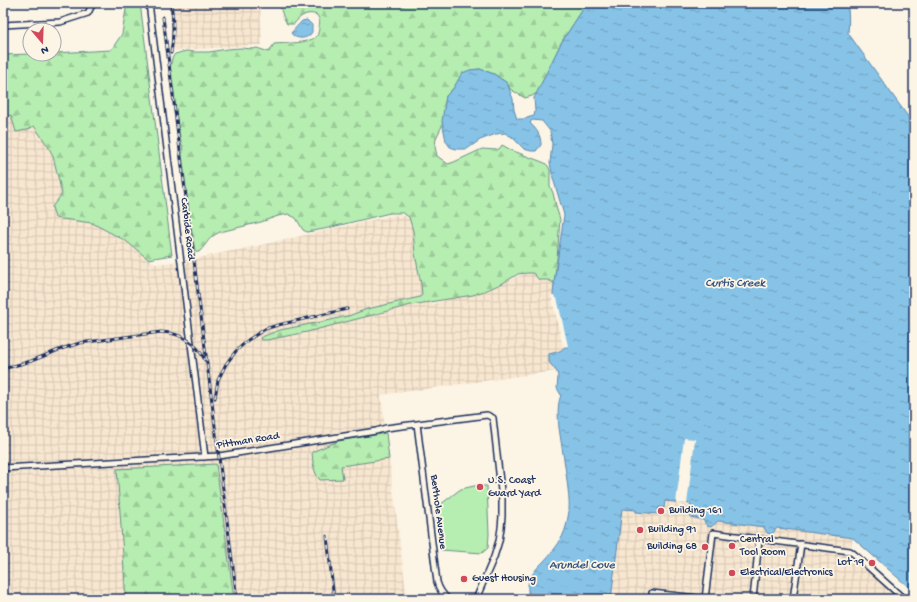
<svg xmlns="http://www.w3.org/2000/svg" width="917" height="602" font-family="'Gochi Hand',sans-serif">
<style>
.industrial{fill:url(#industrial-grid)}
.forest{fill:url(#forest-firs);stroke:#688e87}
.pitch{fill:#b6edb0;stroke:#688e87}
.water{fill:url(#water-ripples);stroke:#5c88b0}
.pier{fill:#fcf5e5}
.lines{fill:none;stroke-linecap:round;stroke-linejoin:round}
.street-casing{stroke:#1b2f5e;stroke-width:8}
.street{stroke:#fcf5e5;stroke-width:5}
.rail-casing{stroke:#1b2f5e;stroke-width:3}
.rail{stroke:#fcf5e5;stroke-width:1.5;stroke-dasharray:4.5;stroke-linecap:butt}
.poi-dot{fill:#d1495b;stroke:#fcf5e5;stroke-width:1.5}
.labels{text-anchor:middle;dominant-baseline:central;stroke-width:3.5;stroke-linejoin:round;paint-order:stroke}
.street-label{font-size:11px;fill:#1b2f5e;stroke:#fcf5e5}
.poi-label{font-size:11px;fill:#1b2f5e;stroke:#fcf5e5;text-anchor:start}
.water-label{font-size:12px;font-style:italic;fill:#365480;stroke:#fcf5e5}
</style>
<defs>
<pattern id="industrial-grid" width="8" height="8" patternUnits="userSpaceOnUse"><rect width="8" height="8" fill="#f8e7d0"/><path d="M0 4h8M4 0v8" fill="none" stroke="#d4c6b5"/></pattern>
<pattern id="forest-firs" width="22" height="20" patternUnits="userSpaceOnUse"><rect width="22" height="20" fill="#b6edb0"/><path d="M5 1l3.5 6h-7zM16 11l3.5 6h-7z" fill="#9ccc9a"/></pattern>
<pattern id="water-ripples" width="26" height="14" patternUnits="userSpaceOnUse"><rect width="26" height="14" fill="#87c3e6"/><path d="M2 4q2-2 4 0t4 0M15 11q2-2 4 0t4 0" fill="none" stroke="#6e9fbe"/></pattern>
</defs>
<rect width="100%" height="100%" fill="#fcf5e5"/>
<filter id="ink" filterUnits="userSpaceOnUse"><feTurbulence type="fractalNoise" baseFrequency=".025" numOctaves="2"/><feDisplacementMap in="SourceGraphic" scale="8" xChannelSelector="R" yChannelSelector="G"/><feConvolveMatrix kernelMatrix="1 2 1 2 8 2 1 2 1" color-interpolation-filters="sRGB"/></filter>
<g filter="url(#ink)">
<path class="industrial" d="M169,3h91l2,42 -92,6 2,-19z
M11,115l16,15 7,-4 14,20 5,10 9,38 -10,13 3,11 37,5 34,18 21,18 10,5 31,-4 77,-16 129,-29 14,1 9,13 16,75 123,-40 12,82 -11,25 -176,24 26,204h-404v-482z
M665,501l27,3 15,22h4l7,-5 46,6 3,6 4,1 6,-6 76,10 -3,13 54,48h-293l11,-90 14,1v2l22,2 1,-7z"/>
<path class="forest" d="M127,3h13l32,252 -24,4 -22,-18 -34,-18 -37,-5 -3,-11 10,-13 -9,-38 -5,-10 -14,-20 -7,4 -11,2 -5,-17 -8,2v-62l27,-1h24v-1l57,-3 11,-16z
M279,3h308l-26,40 -24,50 -5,3 -7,2 -15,-9 -3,-6 -13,-9 -14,-5 -10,1 -24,26 -4,30 -6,12 -1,9 2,9 11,8 6,-2 28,-13 15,1 3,-2 2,-3 9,5 34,13 3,3 2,4v16l3,7 4,17 3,9 -3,40 -3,24 -6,-3h-9l-5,-6 -2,-1h-4l-10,1 -15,9 -16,7 -14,5 -62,10 -104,27 -40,8h-6l-1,-2 4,-2 16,-6 51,-10 20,-5 16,-6 53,-12 2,-2 -1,-11 -6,-30 -2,-23 -4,-14 -6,-4h-13l-17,4 -49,12 -17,3 -4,-2 -7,-12 -8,-4 -10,2 -17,6 -41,10c-13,6 -11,10 -21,20h-2l-2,-2 -4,-20 -8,-68 -1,-7 1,-4 -6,-29 -3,-30 -3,-16 -1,-7 2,-11 3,-4 11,-3 9,1h14l18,-3 14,-1 12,1 4,-1 12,4 5,-8c9,-1 36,0 43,-8 1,-2 2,-6 2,-9 1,-4 1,-7 -2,-12 -10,-4 -17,1 -23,9h-7l-4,-8z
M386,433l3,26 -48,7 2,13 -23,1c-7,-8 -7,-18 -8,-28l26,-11z
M216,464l18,135h-108l-9,-130z"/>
<path class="pitch" d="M474,486h13l2,48 -1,14 -6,5 -41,-3 -5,-42 22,-17 3,-2z"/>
<path class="water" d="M587,3h260c2,10 2,19 1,30l66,92v467l-61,-54 -76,-10 -5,6 -5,-1 -3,-6 -46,-6 -7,6 -4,-1 -4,-6 -13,-3 1,-13 -26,-3 -1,7 -5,-1 -1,7 -22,-2v-2l-14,-1 -11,90h-82c-1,-6 -2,-13 0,-18 3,-8 9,-14 15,-20 13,-14 21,-24 24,-44 2,-10 1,-19 0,-28 -2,-20 -6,-40 -9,-61 -1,-11 -2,-23 2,-33l-4,-7 1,-11 -1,-5 -8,-10v-8c6,-2 13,-2 16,-8l-12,-51 1,-12 10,-68 -11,-37 -3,-15 2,-19 -2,-13 -8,-10 -10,-1 -2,3c7,7 11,12 11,22l-5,6h-5l-7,-2 -12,-12 -7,-4 -9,1 -16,6 -13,9h-11l-6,-2 -4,-6 -4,-20 4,-25 7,-7 9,-16 8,-3 10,-1 14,5 13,9 6,16 1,11 3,9h6l11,-3 1,-5 -1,-13 7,-14 20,-41z
M307,20l5,5c0,1 0,6 0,7 -4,8 -17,8 -21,1l11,-12z"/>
<path class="pier" d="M551,295h3l1,3h2l11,48 -6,1 1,-1z
M684,438l11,1 -8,65 -11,-1z"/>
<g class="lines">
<g class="street-casing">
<path id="street" d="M149,3l56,454
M3,25l57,-3 28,-9 5,-10
M417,424l20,158c2,7 5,12 11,17
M3,468l216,-12 157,-25 10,-3 101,-13 6,3 9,82v16l-1,12 -2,13 -5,16 -18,42
M652,593l54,6
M705,599l8,-66 137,18 4,3 50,45
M753,599l6,-59
M793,599l8,-55"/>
</g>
<use href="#street" class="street"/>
<g class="rail-casing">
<path id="rail" d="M163,17l74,582
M171,53c3,-18 3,-31 0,-50
M3,369l28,-8 33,-13 16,-5 81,-11c19,1 35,10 44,28
M215,398l3,-18 8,-16 10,-13 12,-11 17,-11 13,-4 69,-16
M327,536l7,63"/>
</g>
<use href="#rail" class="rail"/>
</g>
</g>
<g class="poi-dot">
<circle cx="480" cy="487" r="4"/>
<circle cx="661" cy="511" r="4"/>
<circle cx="640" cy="530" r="4"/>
<circle cx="732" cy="546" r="4"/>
<circle cx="705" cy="547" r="4"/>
<circle cx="872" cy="563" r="4"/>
<circle cx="732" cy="573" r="4"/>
<circle cx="464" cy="579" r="4"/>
</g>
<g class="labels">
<g class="street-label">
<text transform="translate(187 229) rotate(83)">Carbide Road</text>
<text transform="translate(248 441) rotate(-9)">Pittman Road</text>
<text transform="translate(438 512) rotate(83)">Berthole Avenue</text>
</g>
<g class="poi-label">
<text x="488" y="481">U.S. Coast<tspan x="488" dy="13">Guard Yard</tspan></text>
<text x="669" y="511">Building 161</text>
<text x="648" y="530">Building 91</text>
<text x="740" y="540">Central<tspan x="740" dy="13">Tool Room</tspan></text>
<text x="697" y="547" text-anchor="end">Building 68</text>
<text x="864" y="563" text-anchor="end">Lot 19</text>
<text x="740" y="573">Electrical/Electronics</text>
<text x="472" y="579">Guest Housing</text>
</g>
<g class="water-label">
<text x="735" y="284">Curtis Creek</text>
<text x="582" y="566">Arundel Cove</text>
</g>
</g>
<rect width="917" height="602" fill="none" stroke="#fcf5e5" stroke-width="16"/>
<rect x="8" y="8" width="901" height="586" fill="none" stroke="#1b2f5e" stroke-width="1.5" filter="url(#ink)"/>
<g transform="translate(42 42) rotate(161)"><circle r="19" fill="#fcf5e5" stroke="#a2a6af"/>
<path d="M0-3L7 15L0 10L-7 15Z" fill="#d1495b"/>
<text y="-6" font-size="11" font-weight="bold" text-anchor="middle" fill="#1b2f5e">N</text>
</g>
</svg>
